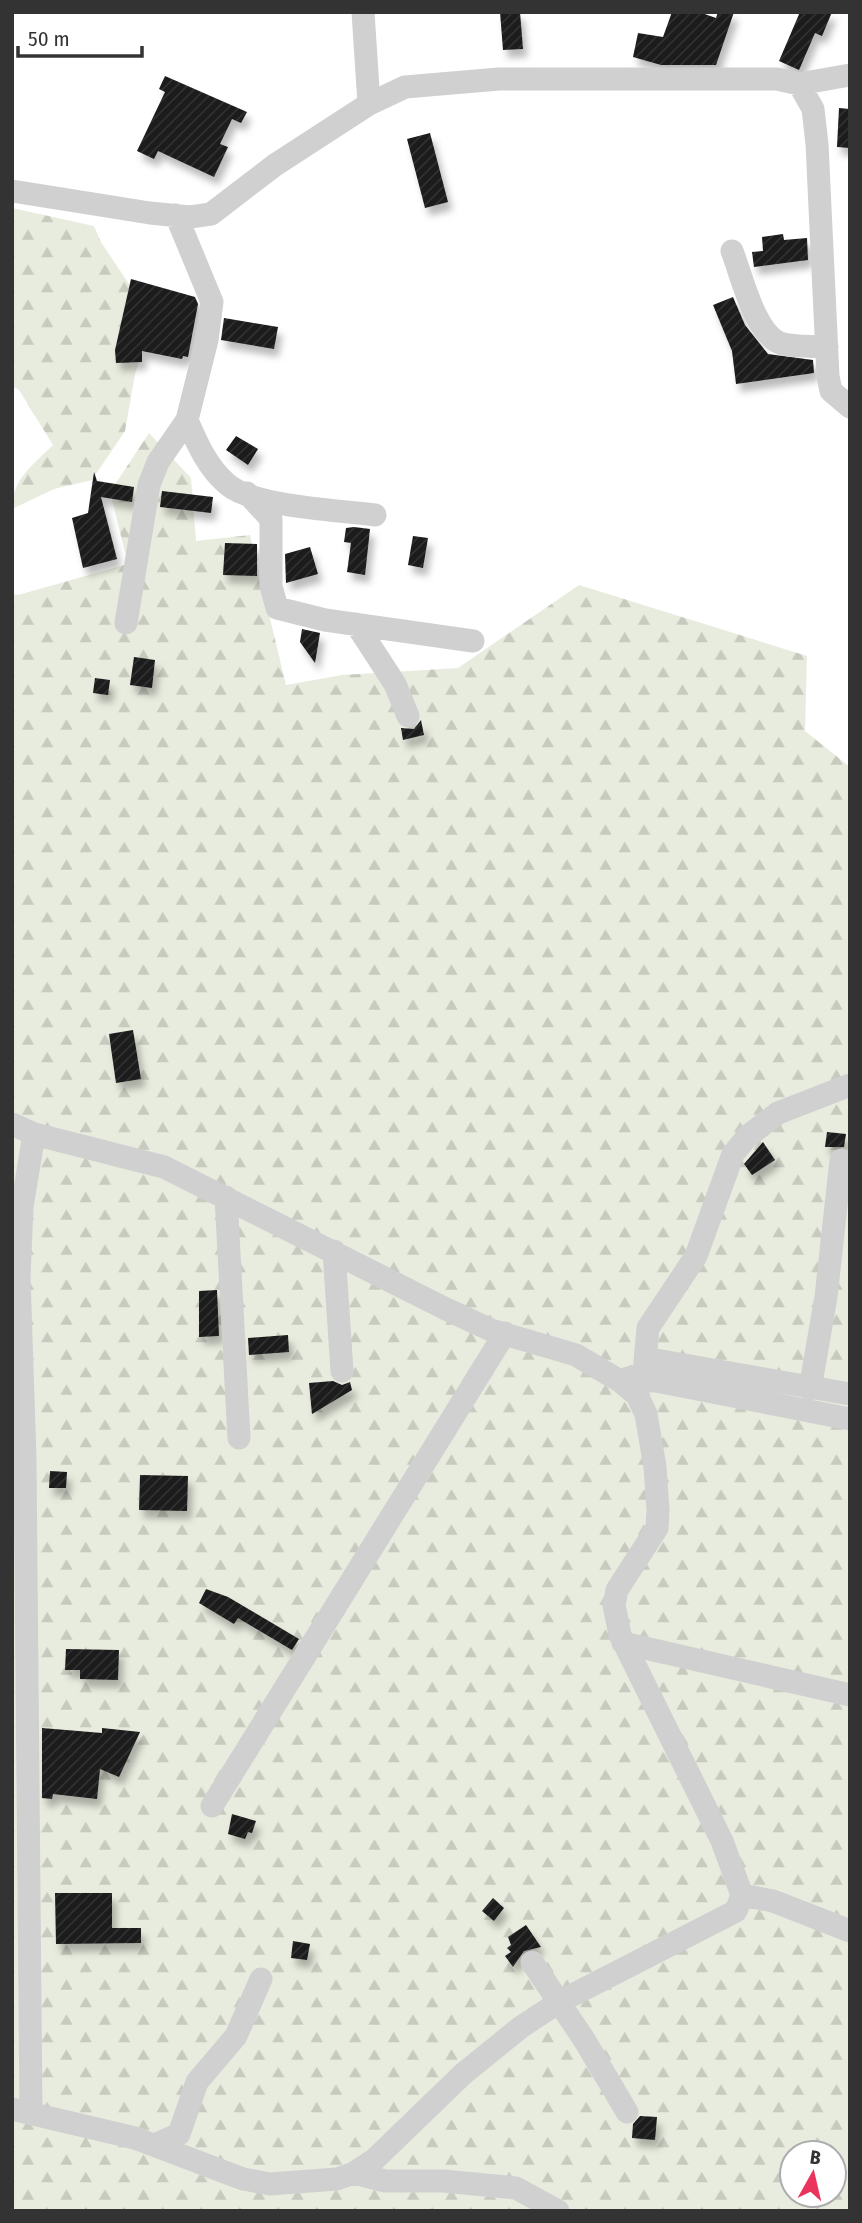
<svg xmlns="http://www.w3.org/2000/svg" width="862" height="2223" font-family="'Fira Sans Condensed',sans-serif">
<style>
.forest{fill:url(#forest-firs);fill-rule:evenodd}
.building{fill:url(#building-hatch);filter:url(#shadow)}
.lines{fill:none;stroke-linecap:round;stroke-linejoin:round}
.minor{stroke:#d0d0d0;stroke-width:23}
</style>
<defs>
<pattern id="forest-firs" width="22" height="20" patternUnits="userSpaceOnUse" patternTransform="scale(1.75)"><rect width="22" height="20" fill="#e8ecde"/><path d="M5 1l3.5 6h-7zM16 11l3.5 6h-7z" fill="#c7cbbf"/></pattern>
<pattern id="building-hatch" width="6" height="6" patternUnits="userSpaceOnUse" patternTransform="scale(1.75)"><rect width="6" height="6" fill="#1a1a1a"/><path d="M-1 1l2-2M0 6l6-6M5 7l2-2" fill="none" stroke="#333"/></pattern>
<filter id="shadow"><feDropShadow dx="4.5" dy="8" stdDeviation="3.5" flood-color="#0004"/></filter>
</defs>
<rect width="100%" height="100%" fill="#fff"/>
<path class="forest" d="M12,208l82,18 7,16 36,54 10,41 -12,37 -10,57 -33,49 -38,9 -42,20c0,-30 21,-44 41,-64l-34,-55 -7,-4z
M149,433l42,45 5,63 54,-6 36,150 56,-10 116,-7 121,-83 228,71 -2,75 45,36v1444h-838v-1617l6,1 110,-31 -18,-72zM792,2153h42v42h-42z"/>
<path class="building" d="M500,12h20l3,37 -20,1z
M672,12h27l17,6 2,-6h16l-18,53h-55l-28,-8 5,-24 25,4z
M800,12h32l-10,24 -7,-3 -16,37 -20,-9z
M165,76l82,36 -6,11 -9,-4 -12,25 8,3 -14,30 -56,-26 -4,8 -17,-8 28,-59 -6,-3z
M839,108l11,1v39l-13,-1z
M430,133l18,69 -23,6 -18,-69z
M783,234l1,6 23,-2 1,22 -54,7 -2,-15 11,-1 -1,-14z
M131,279l64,18 3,7 -10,53 -5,-1 -1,3 -40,-8v11l-26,1 -1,-13z
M733,297l12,28 23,29 45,6 1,13 -78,11 -4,-33 -19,-46z
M224,318l54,9 -4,22 -53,-9z
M236,436l22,13 -10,16 -22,-15z
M94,472l3,9 37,6 -2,15 -31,-5 16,62 -34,9 -11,-50 16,-5z
M162,491l51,6 -2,16 -51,-6z
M354,527l16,2 -5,46 -18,-3 4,-29 -7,-1 2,-14z
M413,536l15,2 -5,30 -15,-3z
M225,543l32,1v32l-34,-1z
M310,547l8,27 -32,9 -1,-29z
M302,629l18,4 -5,30 -15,-21z
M134,657l21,3 -3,28 -22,-3z
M95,678l15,2 -2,15 -15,-2z
M421,720l3,15 -21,5 -2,-12 13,1z
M133,1030l8,49 -25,4 -7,-49z
M827,1132l19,2 -2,13h-19z
M763,1142l12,18 -23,15 -8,-11z
M217,1290l2,46 -20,1v-46z
M288,1335l1,17 -40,3 -1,-17z
M333,1381l9,4 8,-3 2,8 -40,24 -3,-31z
M50,1471l17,1 -1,16h-17z
M140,1475l48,1 -1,35 -48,-1z
M206,1589l22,8 71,42 -7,11 -54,-32 -4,6 -35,-21z
M66,1649l53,1 -1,30 -38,-1v-9h-15z
M42,1728l60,5v-5l38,4 -21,45 -19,-8 -3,30 -44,-5 -1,5 -10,-1z
M232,1814l24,7 -4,12 -4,-1 -3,7 -17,-5z
M55,1893h57v35h29v15l-85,1z
M493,1898l11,10 -10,13 -12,-10z
M526,1925l15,22 -17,4 -11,16 -8,-11 6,-4 -4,-4 4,-3 -3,-8z
M293,1941l17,3 -3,16 -16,-2z
M640,2116l17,1 -2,23 -23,-2 1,-14z"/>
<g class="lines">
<path class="minor" d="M363,12l6,92
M799,84l51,-9
M12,191l138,22 40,4 21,-3 64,-49 94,-61 36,-17 94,-8h278l22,5 14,25 4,35 11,232 3,15 19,16
M732,251c10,25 23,86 51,93 14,3 30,2 44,3
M187,420c10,23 20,47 40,64 26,23 112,26 148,31
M247,493l24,26v67l6,22 48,12 148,21
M126,623l23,-138 9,-23 29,-42 20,-80 5,-38 -36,-87
M356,624l39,60 13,32
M850,1085l-72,28 -30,23 -15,18 -37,102 -48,72 -4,45 -24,8h36l194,38
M12,1124l22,10 130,33 282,142 45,21 85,25 44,26 17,14 9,19 9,53 3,43 -1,18 -40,62 -3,15 6,30 102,206 20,54 -6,16 -177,91 -38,25 -58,47 -89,86 -20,13 -17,6 -67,5 -27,-5 -108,-41 -123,-29
M226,1197l13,241
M334,1251l8,120
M644,1373l6,-14 200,35
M810,1389l16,-92 15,-137
M623,1643l227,52
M212,1806l293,-473
M742,1895l31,6 77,30
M532,1962l53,79 42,71
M31,2114l-6,-656 -6,-181 3,-70 12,-73
M155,2145l24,-11 18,-52 39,-46 25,-57
M354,2173l31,8h58l73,7 42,23"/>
</g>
<rect width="862" height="2223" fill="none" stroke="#333333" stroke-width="28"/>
<g transform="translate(813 2174) rotate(8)"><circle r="33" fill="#ffffff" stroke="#adadad" stroke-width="2"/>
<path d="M0-5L12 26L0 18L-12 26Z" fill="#eb345c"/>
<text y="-10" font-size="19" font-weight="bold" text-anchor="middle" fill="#333333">B</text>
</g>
<path d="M18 46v10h124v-10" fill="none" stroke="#333333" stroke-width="3.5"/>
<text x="28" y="46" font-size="21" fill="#333333" stroke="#ffffff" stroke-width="5" paint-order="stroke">50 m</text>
</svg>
